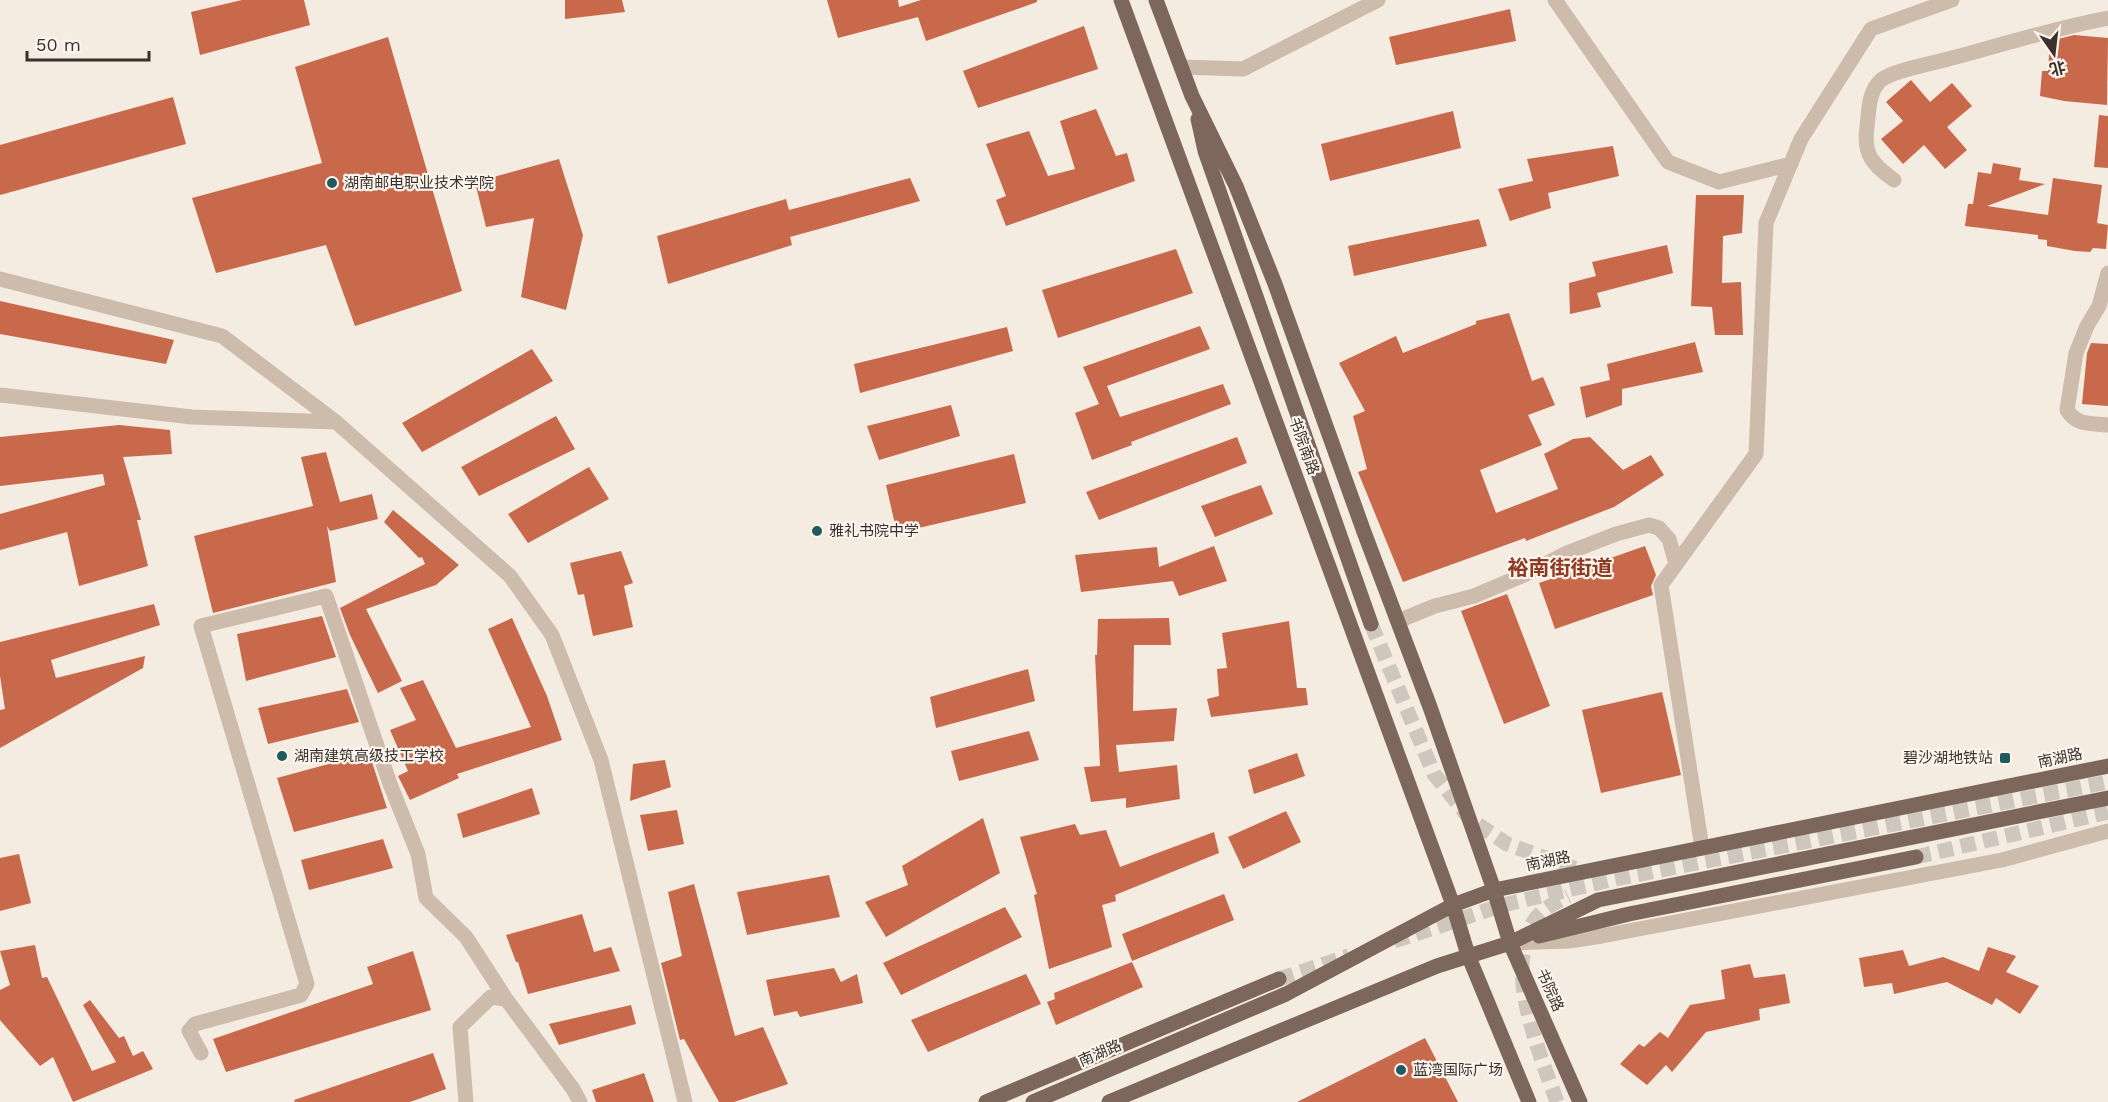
<svg xmlns="http://www.w3.org/2000/svg" width="2108" height="1102" font-family="'Work Sans','Noto Sans SC',sans-serif">
<style>
.building{fill:#c8694b}
.lines{fill:none;stroke-linecap:round;stroke-linejoin:round}
.major-tunnel{stroke:#cfc6bd;stroke-width:15;stroke-dasharray:15 8;stroke-linecap:butt}
.minor{stroke:#cdbbac;stroke-width:15}
.major{stroke:#7d675c;stroke-width:15}
.poi-dot{fill:#1f5a5e;stroke:#fbf5ee;stroke-width:2}
.labels{text-anchor:middle;dominant-baseline:central;stroke-width:4.5;stroke-linejoin:round;paint-order:stroke}
.poi-label{font-size:15px;fill:#3b302b;stroke:#fbf5ee;text-anchor:start}
.street-label{font-size:15px;fill:#3b302b;stroke:#fbf5ee}
.district-label{font-size:21px;font-weight:bold;fill:#8c3b22;stroke:#fbf5ee}
</style>
<rect width="100%" height="100%" fill="#f4ebe1"/>
<path class="building" d="M242,0h62l6,25 -110,30 -9,-43z
M565,0h57l3,12 -60,7z
M827,0h71l1,7 22,-7h116v2l-111,39 -8,-24 -80,21z
M1510,9l6,32 -120,24 -7,-28z
M1084,26l14,43 -120,39 -15,-37z
M2074,35l34,3 -1,67 -43,-4 -24,-5 2,-25h6l2,-30z
M388,37l74,254 -107,35 -29,-81 -110,28 -24,-75 130,-35 -27,-96z
M1911,80l19,22 22,-19 20,23 -25,21 20,23 -22,19 -21,-24 -21,19 -22,-25 22,-18 -17,-19z
M173,97l13,47 -186,51v-50z
M1096,109l20,47 11,-3 8,28 -129,45 -10,-26 10,-4 -20,-52 43,-13 19,45 27,-7 -15,-48z
M1453,111l8,37 -131,33 -9,-37z
M2099,115l9,1v52l-14,-1z
M1613,146l6,30 -71,17 3,15 -41,13 -12,-32 35,-8 -6,-22z
M559,159l24,76 -17,75 -45,-13 13,-79 -48,9 -11,-45z
M1993,163l28,5 -2,12 26,4 -58,22 61,9 5,-37 49,7 -5,38 11,2 -2,24 -13,-1 -3,4 -15,-1 -28,-5v-6l-9,-1v-4l-73,-9 3,-22h5l5,-32 13,2z
M910,178l10,23 -130,36 2,8 -124,39 -11,-48 129,-37 3,11z
M1696,195h48l-2,38 -19,3 -1,47 19,-1 2,53h-28l-3,-28 -21,-1z
M1479,219l8,27 -133,30 -6,-30z
M1667,245l6,28 -76,20 4,14 -31,7 -1,-31 27,-7 -4,-14z
M1176,249l17,44 -135,45 -16,-48z
M0,301l174,39 -8,24 -166,-30z
M1509,313l23,68 11,-4 12,28 -27,10 14,30 -62,25 16,43 62,-24 -14,-35 29,-15 17,-2 33,33 28,-15 13,20 -50,32 -88,34 -1,-3 -122,44 -45,-110 9,-3 -14,-53 12,-5 -26,-48 57,-27 7,17 73,-29v-3z
M1200,326l10,23 -103,37 13,31 103,-33 8,20 -100,38 1,3 -40,15 -17,-47 24,-9 -16,-37z
M1007,327l6,24 -153,42 -6,-29z
M1695,342l8,30 -81,17v16l-36,13 -6,-31 30,-7 -3,-16z
M2091,343l17,1v62l-26,-2 5,-51z
M532,349l21,32 -131,71 -20,-29z
M951,405l9,31 -81,24 -12,-34z
M556,416l19,33 -96,47 -18,-29z
M119,425l51,5 2,24 -49,3 18,63h-4l11,46 -69,20 -12,-54 -67,18v-36l105,-29 -2,-11 -103,12v-49z
M1237,437l10,26 -148,57 -13,-28z
M326,452l14,50 32,-8 6,25 -48,12 -3,-5 9,56 -123,31 -19,-77 119,-30 -12,-49z
M1014,454l12,49 -129,30 -11,-48z
M589,467l20,32 -81,44 -20,-29z
M1261,485l12,29 -58,23 -14,-31z
M393,510l66,55 -23,20 -70,24 36,72 -24,12 -28,-58 -10,-27 85,-44 -3,-7 -3,1 -35,-36z
M1214,546l13,35 -48,15 -6,-15 -92,11 -6,-37 82,-8 2,20z
M1645,546l11,29 -5,11 2,9 -98,34 -16,-46z
M621,551l12,32 -9,3 9,41 -40,9 -9,-42 -6,1 -8,-32z
M1507,594l43,112 -46,18 -43,-113z
M154,604l6,21 -109,35 5,18 89,-22 -2,12 -143,80v-38l5,-1 -5,-33v-34z
M322,616l14,41 -90,24 -9,-47z
M512,618l35,78 15,44 -105,34 2,4 -49,22 -12,-24 10,-5 -18,-41 26,-10 -16,-32 23,-8 33,68 75,-21 -43,-98z
M1169,618l2,27h-37l-1,66 44,-3 -3,33 -58,4 3,27 58,-7 3,34 -54,9v-10l-35,4 -7,-35 16,-1 -5,-111h2l1,-36z
M1289,621l8,67h9l2,17 -97,12 -4,-18 12,-3 -2,-27 10,-1 -5,-35z
M1028,669l7,32 -99,27 -6,-31z
M347,689l12,33 -91,22 -10,-36z
M1662,692l19,83 -80,18 -19,-83z
M1029,731l10,29 -80,21 -8,-30z
M369,753l18,55 -93,24 -17,-54z
M1297,753l8,23 -51,18 -6,-24z
M665,760l6,27 -41,14 3,-37z
M532,788l8,26 -77,24 -6,-24z
M677,810l7,34 -36,7 -8,-36z
M1286,811l15,31 -58,27 -15,-32z
M983,818l17,55 -114,64 -21,-35 43,-17 -6,-19z
M1075,824l5,11 26,-5 14,37 94,-35 5,21 -104,42 1,6 -14,4 10,42 -63,22 -15,-74 3,-1 -17,-57z
M383,839l10,29 -84,22 -8,-30z
M19,854l12,49 -31,8v-53z
M829,875l11,42 -93,18 -10,-43z
M694,884l41,152 28,-9 25,57 -54,18h-15l-35,-63 -4,1 -19,-77 21,-7 -14,-64z
M1224,894l10,26 -102,41 -10,-27z
M1005,907l17,30 -121,58 -18,-32z
M582,914l12,38 17,-5 9,24 -92,23 -10,-32h-2l-10,-27z
M35,945l7,33 5,-1 45,94 24,-9 -33,-57 7,-5 29,38 5,-2 9,20 10,-5 10,18 -80,33 -20,-45 -13,9 -40,-46v-30l10,-5 -10,-34z
M1988,947l28,9 -10,16 33,14 -19,28 -24,-16 -4,7 -45,-23 -53,12 -2,-11 -28,4 -5,-29 44,-8 6,16 34,-9 36,14z
M413,951l18,59 -205,62 -13,-33 160,-55 -6,-17z
M1132,962l11,25 -87,38 -9,-23 8,-3 -1,-6z
M1750,964l4,14 31,-4 5,29 -31,6 1,11 -54,12 -34,40 -6,-7 -19,20 -27,-21 19,-20 5,3 16,-15 8,6 22,-33 35,-6 -4,-29z
M834,968l7,14 16,-8 6,29 -63,14 -3,-6 -23,5 -8,-36z
M1026,974l15,30 -113,48 -17,-32z
M631,1005l5,19 -77,21 -10,-21z
M1425,1038l33,64h-161z
M433,1053l13,36 -36,13h-115l-1,-2z
M644,1073l10,29h-58l-4,-12z"/>
<g class="lines">
<path class="major-tunnel" d="M1371,624l63,150 36,45 37,25 80,29
M1916,857l192,-45
M1394,941l109,-36 107,-25 498,-98
M1279,979l70,-23
M1557,1102c-17,-48 -52,-130 -25,-178 8,-14 22,-21 36,-28"/>
<path class="minor" d="M1555,0l113,162 51,20 72,-18
M1181,67l62,2 135,-69
M1894,180c-21,-15 -31,-25 -27,-53 2,-16 1,-35 14,-47 13,-10 54,-17 71,-22 52,-14 103,-30 156,-40
M2108,273l-9,33 -12,20 -11,27 -9,57c10,16 23,13 41,15
M0,279l222,57 114,86 174,154 42,59 49,125 84,342
M0,395l192,22 144,5
M1398,621l37,-15 39,-10 52,-22 41,-21 49,-19 33,-9 10,3 10,11 7,25
M1702,848l-41,-263 95,-131 10,-231 35,-84 70,-110 81,-29
M1510,943l59,-2 33,-5 400,-76 106,-29
M201,1053l-12,-22 6,-7 106,-29 6,-11 -106,-358 125,-30 64,188 28,70 8,44 40,39 40,62
M466,1102l-6,-75 31,-30 15,2 67,90 7,13"/>
<path class="major" d="M1121,0l332,905 15,50 61,147
M1156,0l36,96 44,90 39,98 89,248 66,175 64,183 16,53 70,159
M1198,119l7,32 166,473
M1539,936l90,-22 287,-57
M986,1102l293,-123
M1033,1102l253,-108 167,-89 41,-15 614,-124
M1109,1102l328,-136 73,-23 88,-43 510,-102"/>
</g>
<g class="poi-dot">
<circle cx="332" cy="183" r="6"/>
<circle cx="817" cy="531" r="6"/>
<circle cx="282" cy="756" r="6"/>
<rect x="1999" y="752" width="12" height="12" rx="3"/>
<circle cx="1401" cy="1070" r="6"/>
</g>
<g class="labels">
<g class="poi-label">
<text x="344" y="183">湖南邮电职业技术学院</text>
<text x="829" y="531">雅礼书院中学</text>
<text x="294" y="756">湖南建筑高级技工学校</text>
<text x="1993" y="758" text-anchor="end">碧沙湖地铁站</text>
<text x="1413" y="1070">蓝湾国际广场</text>
</g>
<g class="street-label">
<text transform="translate(1304 446) rotate(70)">书院南路</text>
<text transform="translate(2060 758) rotate(-12)">南湖路</text>
<text transform="translate(1548 861) rotate(-12)">南湖路</text>
<text transform="translate(1550 990) rotate(66)">书院路</text>
<text transform="translate(1100 1053) rotate(-23)">南湖路</text>
</g>
<g class="district-label">
<text x="1560" y="567">裕南街街道</text>
</g>
</g>
<g transform="translate(2054 54) rotate(166)" stroke="#fbf5ee" stroke-width="4.5" paint-order="stroke">
<path d="M0-4.5L10 22L0 15L-10 22Z" fill="#3b302b"/>
<text y="-9" font-size="16" font-weight="bold" text-anchor="middle" fill="#3b302b">北</text>
</g>
<path d="M27 51v9h122v-9" fill="none" stroke="#3b302b" stroke-width="3"/>
<text x="36" y="51" font-size="18" fill="#3b302b" stroke="#fbf5ee" stroke-width="4.5" paint-order="stroke">50 m</text>
</svg>
